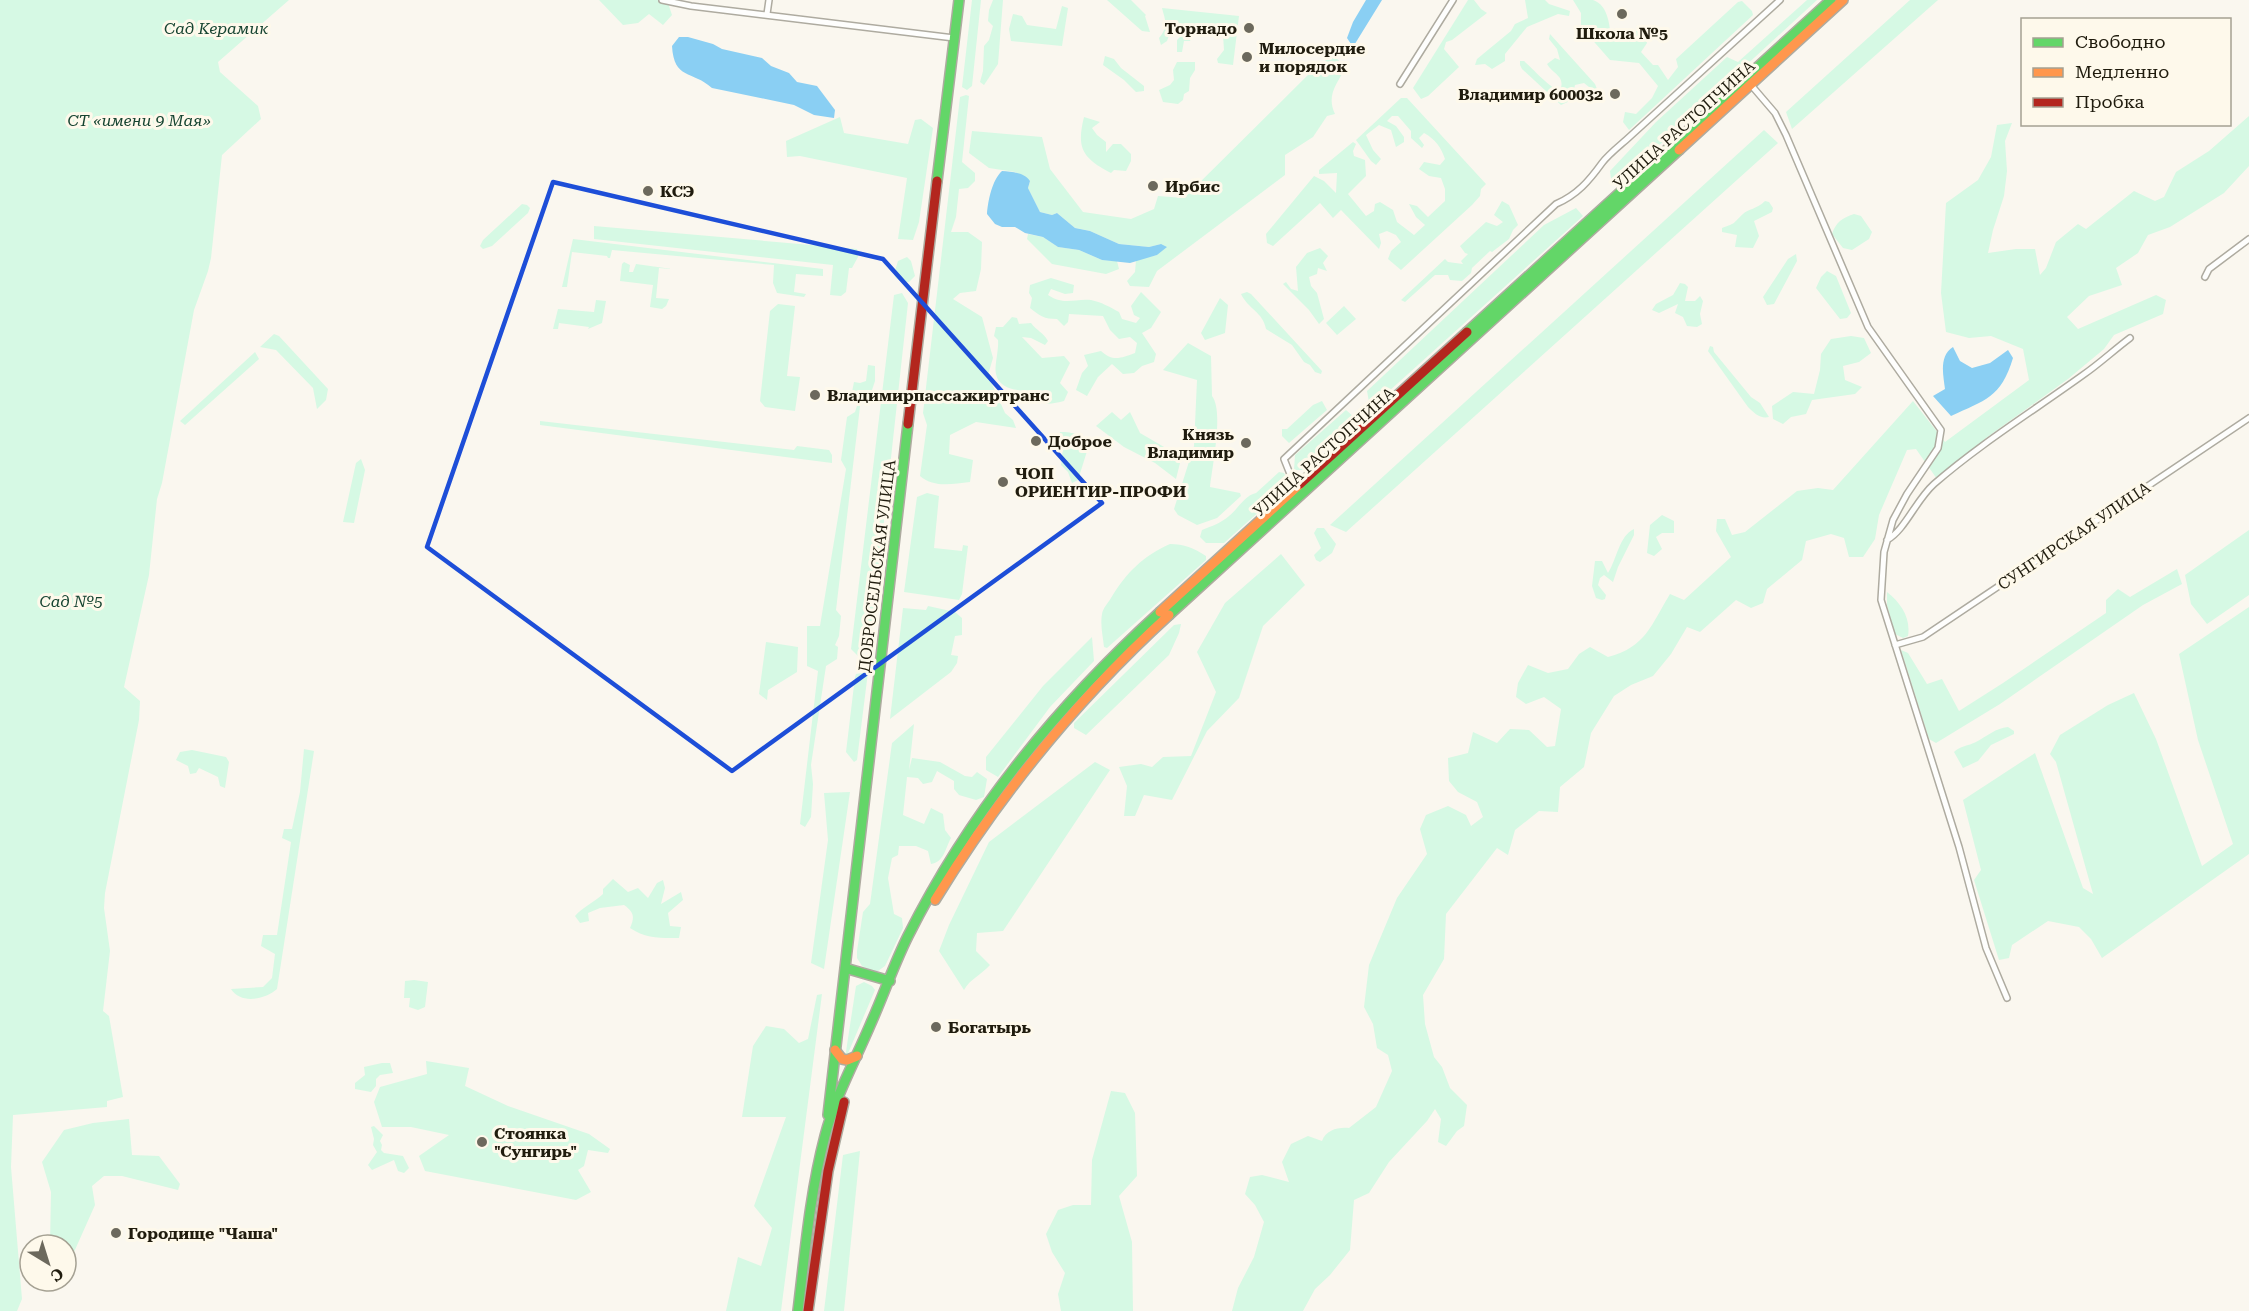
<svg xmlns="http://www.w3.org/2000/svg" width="2249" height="1311" font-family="'Roboto Serif',serif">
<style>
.green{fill:#d6f9e4}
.water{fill:#8acff3}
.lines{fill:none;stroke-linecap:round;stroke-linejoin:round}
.street-casing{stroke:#aeaba0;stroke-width:8}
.fast-casing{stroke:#aeaba0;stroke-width:12}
.slow-casing{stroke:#aeaba0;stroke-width:12}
.jam-casing{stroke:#aeaba0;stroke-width:12}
.street{stroke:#fefefd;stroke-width:5}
.fast{stroke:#63d668;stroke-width:9}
.slow{stroke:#ff974d;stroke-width:9}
.jam{stroke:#b3261e;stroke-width:9}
.marked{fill:none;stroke:#1d4ed8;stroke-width:4.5;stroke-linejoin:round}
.poi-dot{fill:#6c695d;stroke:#fef9eb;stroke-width:2}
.labels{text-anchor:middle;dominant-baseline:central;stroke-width:6;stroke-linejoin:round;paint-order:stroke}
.park-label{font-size:16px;font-style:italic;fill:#164431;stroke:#fef9eb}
.poi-label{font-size:16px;font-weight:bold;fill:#201c0e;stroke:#fef9eb;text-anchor:start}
.street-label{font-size:16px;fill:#201c0e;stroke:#fef9eb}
</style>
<rect width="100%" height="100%" fill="#faf7ef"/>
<path class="green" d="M0,0h289l-71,62 2,10 38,34 3,13 -39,36 -11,103 -3,13 -14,39 -32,173 -5,16 -8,76 -25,112 16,14 -1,19 -34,173 -1,15 6,43 -7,60 6,5 14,81 -16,4v6l-94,8 -2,52 11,132 -5,12h-17z
M599,0h68l5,15 -9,10 -14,-11 -11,9 -15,2z
M972,0h9l-9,86 -5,4 -5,-3z
M993,0h10l-5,64 -14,21 -4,-3 3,-11 1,-25 5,-6 4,-14 -5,-5 1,-11z
M1107,0h24l15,15 -1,1 5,16 -8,-1z
M1468,0h6l7,9 6,4 -35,27 -6,2 -2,7 15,18 -31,29 -7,3 -8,-11z
M1525,0h20l4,4 21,7 -1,5 -11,-2 -31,13 -22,27v7l-13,8 -7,-5 -10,1 2,-6 34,-28 4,-7 13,-6z
M1573,0c6,0 15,0 20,0 16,5 17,28 18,40l7,2 25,-15 4,16 -6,9 12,13h5l10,15 10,-13 -2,-8 62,-57 4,-1 10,10 1,4 -124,115 -6,-8 2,-10 11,2 16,-16 6,-12 -19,-23 -29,-3 -29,-33v-14z
M1807,0h10l-201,185 -5,-6 -1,-8 46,-49 71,-65 11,5z
M1910,0h28l-146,129 -6,-17z
M1062,6l6,2 -6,38 -51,-5 -2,-12 4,-15 9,2 5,9 29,4z
M1162,8l77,8 -6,49 -15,-2 -1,-4 7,-9 -1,-15 2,-5 -19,-5 -4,5 -9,2 -3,9h-6l-2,11h-5v-12l5,-5 -3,-6 -7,-2 -5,14 -6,4 -2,-7c10,-12 6,-18 3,-30z
M1550,34l45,50 2,5 -3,2 -10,-8 -9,2 -3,15 -11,5 -39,-36 -2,-4v-4h4c9,8 27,28 36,30 6,-16 -7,-16 -13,-27l8,-6 5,2 -3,-11 -8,-10z
M1105,56l9,3 7,9 23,18v5l-8,1 -12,-12 -21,-15z
M1335,57l11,10c-9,17 -20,28 -11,47l-8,2 -14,21 -28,18v20l-128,96 -8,16 -19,-1 -3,-5 8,-9 1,-12 21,-5 4,-11 -12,3 -30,-3 -29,-13 -15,-3 -18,-15 -5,2 -12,-3 -12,-24 2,-7 -15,-9 -26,-4 -20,-15 3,-22 70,6 8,32 33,43 48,7 23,-10 4,-13 26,2 131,-130 14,-10z
M1177,62h18v8l-5,8 -1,13 -5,3 -1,6 -5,4 -15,-2 -4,-12 11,-5 4,-5 -1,-10z
M966,95l3,1 -7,66 13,11v8l-7,7 -9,1 -3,28 -5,15h17l14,10 -1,27 -5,22 -16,2 -7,6 29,18 11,41 -5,17 17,38 8,7 3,8 -40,-6 -26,13 -1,19 24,6 -3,22c-18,2 -36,6 -50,-6l7,-51 -4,-12 37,-316z
M1401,98h6l79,86 -5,5 -1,7 -8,9 -71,65 -13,-11 3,-8 10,-9 -5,-7 -9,-4 -8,3 2,9 -2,6 -38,-39 -8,8 -13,-15 -47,43 -6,-3 -1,-9 48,-58 10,5 12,12 1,-20 -18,1v-4l34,-28 3,2 -3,7 1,5 11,4 1,16 -18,18 18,22 8,-5 1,-7 5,-2 13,8 4,12 17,13 11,-10 -9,-8 -7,-13 8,2 11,11 17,-16v-12l-4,-11 -12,-2 -10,-7 5,-7 16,3 5,-6c-4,-12 -10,-20 -21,-26l-5,5 5,7 -2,3 -11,-10v-7l-13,-15h-6l-5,5 9,5 8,11v5l-8,5 -5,-17 -12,-5 -13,10 7,15 8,9 -5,6 -5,-4 -15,-21z
M2249,116v50l-25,27 -54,34 -22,8 -10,18 -22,15 6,17 -33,11 -22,21 11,12 78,-34 10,5 -3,14 -49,21 -10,14 -36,30 -82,59 -49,41 -21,-30 -9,1 -28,65 -4,24 -12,18h-14l-5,-19 -13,-4 -25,7 -4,19 -35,29 -4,14 -12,5 -15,-8 -36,32 -13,-5 -16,27 -18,22 -22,9 -17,11 -23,37 -7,34 -24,20 -2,25 -19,-1 -24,19 -7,25 -11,-7 -51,66 -2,45 -21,36 2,29 9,33 8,10 8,21 17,17 -3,21 -7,5 -11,15 -8,-4 3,-23 -6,-10 -8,12 -38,41 -20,31 -15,7 -4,50 -20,25 -15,14 -12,22h-71l6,-23 16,-31 10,-35 -9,-17 -10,-11 5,-17 12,-2 27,7 -7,-20 9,-18 17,-8 14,5c4,-11 16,-14 27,-13l27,-21 16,-36 -4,-16 -11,-7 -4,-24 -9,-17 5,-42 28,-67 30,-44 -7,-25 6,-14 22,-9 18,9 5,11 12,-9 -6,-15 -19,-10 -9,-11 -1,-23 20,-5 5,-21 24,11 13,-14 19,1 18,17 8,-1 6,-37 -17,-12 -18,7 -10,-7 2,-14 10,-18 20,8 20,-4 11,-15 11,-7 18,10c38,-10 43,-32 62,-63l14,6 47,-43 -15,-26 1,-12h8l7,16 13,-3 52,-41 21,-3 15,2 80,-89 32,41 84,-62 -6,-31 -32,-13 -22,2 -23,-6 -5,-39 5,-90 32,-23 13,-23 6,-32 15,-2 -7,18 2,30 -3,25 -11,34 -5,23 28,-4h19l5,26 6,-7 10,-26 22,-18 8,5 48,-38 21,10 9,-4 12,-25 33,-21z
M840,117l4,16 64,11 7,-24 6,-1 12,9 -14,94 -6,18 -15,-1 9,-61 -107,-22 -13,1 -1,-16z
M1084,117l16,5 -8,6 5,7 9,7v10l7,-8h8l10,10v7l-5,10 -12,-1 -3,3c-28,-15 -35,-24 -27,-56z
M1764,130l14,13 -432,389 -16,-7z
M1502,201l7,4 9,20 -5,5 -4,9 -17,13 -2,-1 -18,17 -1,5 -9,8 -12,-1 -2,-5h-13l-30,27 -4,-2 44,-41 3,3 15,2 -2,-3 7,-7 -3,-1 -5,-7 26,-24 11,4 6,-4 -9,-7z
M1765,201l4,1 4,6 -1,4 -18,9 5,15 -6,12 -18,-1 2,-12 -15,-3v-4c15,-5 11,-5 21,-14 5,-5 14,-5 22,-13z
M522,204l5,1 3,3 -2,5 -36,33 -9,3 -3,-3 3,-6z
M1576,208l7,8 -206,186h-8l-2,-11 177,-166z
M1854,214l7,2 11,16 -3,7 -17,11 -9,-2 -11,-14c4,-12 10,-16 22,-20z
M594,226l263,23 1,8 -6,11h-3l-3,24 -5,4 -11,-1 3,-30 -239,-26z
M1028,234l15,3 15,10 21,3 23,10 15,1 2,8 -13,5 -54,-10 -25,-25z
M573,239l250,30v7l-27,-2 -2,18 12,2 -2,3 -27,-4 -4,-10 1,-18 -162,-15 -2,8h-2l-1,-2 -35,-4 -5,35h-5z
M1320,248l8,8 -5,7 4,8 -9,-3 -1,6 -8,3 2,9 6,7 7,26 -5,5 -10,-14 -26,-26 3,-2 5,7 7,2 -2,-24 11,-14z
M1796,254l1,7 -23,43 -7,1 -4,-8 25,-38z
M907,257l4,4 4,15 -6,6h-7l-6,-4 -2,-4 4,-13z
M624,262l6,3 -1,7h4l3,-8 36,5 -13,-1 -3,30 13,1 -3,7 -4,3 -12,-2 3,-22 -33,-4 2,-17z
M1827,271l9,5 15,37 -4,5 -7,1 -24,-31 5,-11z
M1051,278l23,7 -1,8 -8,1 -14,-5 -3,6c16,11 28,3 43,5 10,2 19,7 28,12l3,7 14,4 4,-5 -6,-3 -3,-9 10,-14 20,20 -10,16 -9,5 14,21 -2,8 -12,4 -8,7 -11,1 -11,-10 -14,13 -11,19 -11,-6 6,-17 6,-7 -4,-11 17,-4c12,11 20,7 34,2l2,-10 -7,-6 -11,2 -9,-9 -7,-14 -34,-2 -1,8 -4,4 -7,-7c-13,0 -17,-3 -27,-11l2,-10 -3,-5 1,-8z
M1680,283l5,1 3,3 -3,14h10l5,-5 3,5 -3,13 2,10 -5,3 -10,-1 -4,-9 -8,-4 3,-9 -19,9 -7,-3 4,-6 17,-9z
M1247,292l4,2 71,77 -1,3 -6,-2 -5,-7 -6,-3 -12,-17 -26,-16c-3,-17 -18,-20 -25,-35z
M902,293l6,10 -38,346 -12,7 -7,-7 43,-354z
M1220,298l8,7 -3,28 -20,7 -4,-7z
M596,300l10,1 -4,22 -14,6 1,-2 -30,-4 -1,6h-5l5,-20 36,3z
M778,304l17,2 -8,70 13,1 -5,34 -30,-4 -5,-6 10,-90z
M1344,306l12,13 -19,16 -11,-12z
M1012,317l5,1 2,6 12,-1c6,8 12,9 17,18l-3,4 -14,-7 -9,-1 20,21 22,-2 6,7 -10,20 8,9 -4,9c-12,3 -29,7 -31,-10 -13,0 -34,-1 -37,-17 -2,-8 3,-24 2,-34l-4,-4 2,-9h7z
M274,334l5,2 49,53 -2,11 -9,9 -4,-21 -37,-38 -16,-3z
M1851,336l13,2 7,15 -12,9 -16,4 2,14 17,7 -7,7 -43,6 -6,14 -15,3 -8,7 -10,-5 -1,-13 21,-14 21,2 6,-24 1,-16 10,-15z
M1188,343l23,13 1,40c12,15 0,71 -2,91l30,6 1,3 -24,22 -20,7 -19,-10 -4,-6 20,-63 3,-66 -34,-10z
M1710,346l3,1 1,5 37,45 9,6 9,14c-9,2 -15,-4 -21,-10l-40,-56z
M255,352l4,7 -74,66 -5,-4z
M868,365l7,1v15l-4,12 -10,5 -25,212 5,6 -2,20 -4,9 3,2 -1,12 -11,7 -15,99 2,19 -2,33 -6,10 -5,-3 18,-153 -11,-5v-40h13l26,-157 -5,-9 6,-43 8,-5 2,-6 -6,-9 3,-15 6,1 6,-2z
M1322,401l5,9 -38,33 -7,-7v-7h5l26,-24z
M1346,410l8,7 -5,15 -13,6 -5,-2 -14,13 -1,10 -11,11h-11l1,-15z
M1112,412l9,8 9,-8 10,21 31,18 8,1 -4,8 5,3 -4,16 -21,-16 -31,-16 -28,-21z
M540,421l254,29 3,-4 32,4 3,5v8l-292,-38z
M1060,432c14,0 22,2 28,16l-10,32 -6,3 -4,-11 -7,-7 2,-17 -6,-3z
M361,459l4,11 -11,53 -11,-1 13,-59z
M1279,472l5,1 6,11 -66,59h-18l-6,-6 2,-7c10,-4 19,-7 27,-14 9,-7 16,-21 27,-23z
M927,493l12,3 -5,52 28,3 1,-6 5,1 -6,48 -3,6 -55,-8 13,-95z
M1662,515l12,6v12h-12l-6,4 6,12 -8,7 -7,-3 3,-28z
M1317,528h7l12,16 -4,9 -12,9 -4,-2 -2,-5 7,-7 -7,-15z
M1634,529v6l-16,32 -5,15 -9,-7 -4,3 -2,7 8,10 -1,4 -3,1 -6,-2 -4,-12 3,-25h7l6,12c9,-14 11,-37 26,-44z
M2249,530v65l-42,29 -16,-20 -6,-29z
M1170,544c14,0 24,4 36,12v4l-99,88 -3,-1c-1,-10 -4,-22 -2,-33 1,-6 6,-11 9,-16 15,-25 32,-42 59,-54z
M1281,554l24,31 -42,41 -24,72 -32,33 -35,69 -28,-5 -9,21h-11l3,-30 -8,-19 22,-3 11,3 11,-10 28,-1 25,-64 -19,-40 28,-49z
M2177,569l5,15 -39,21 -143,99 -64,39 -7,-4 -28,-89 7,3 19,31 15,-5 17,32 44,-28 103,-70v-13l12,-11 12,8z
M1887,592c14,11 24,26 21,44l-5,2 -8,-4 -8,-29z
M928,606l27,6 7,6v17l-7,1 -4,19 7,1 -1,7 -6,9 -61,47 13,-111 23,2z
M2249,607v247l-147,104 -11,-19 -12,-12 -31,-6 -36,24 -3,13 -10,2 -25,-80 7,-10 -18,-70 72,-47 48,135 10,6 -37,-132 -6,-8 10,-19 48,-30 26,-12 22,46 46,127 31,-22 -35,-104 -19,-86z
M1181,624l-2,9 -10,22 -83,80 -12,-7v-5l100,-98z
M1092,637l2,24 -44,46 -52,70 -12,-7v-13l57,-71z
M766,642l32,5 -1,25 -29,18 -1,10 -8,-6z
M868,672l-11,88 -3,2 -8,-10 9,-75 1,-3z
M914,724l-5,46 3,-12 28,4 25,14 7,1 5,-5 10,7 -3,18 -8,3 -17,-5 -5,-6v-8l-17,-10 -5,11 -9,2 -5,-6 -11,-1 -4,38 21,9 7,-16 12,6 2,16 6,8c-6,11 -7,24 -20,26l-3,-13 -12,-5h-17l-1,9 -6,3 -4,20 6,36 8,4 1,10 -18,38 -7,5h-7l-9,-5 -5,-8v-7l6,-39 7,-8 22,-161z
M2008,727l6,4v3l-23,11 -13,16 -15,7 -9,-16c6,-6 14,-6 22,-10 11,-6 20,-14 32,-15z
M304,749l10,2 -37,238c-11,10 -36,16 -46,0l32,-2 9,-9 3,-24 -14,-8 2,-11h14l14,-93 -9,-4 2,-9h8l8,-37z
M192,750l34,7 3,5 -4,26 -5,-2 -2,-9 -19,-9 -3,5 -6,1 -2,-8 -12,-6 4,-8z
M1095,762l15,8 -107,161 -26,2 -1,18 14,14c-9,10 -20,14 -26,25l-25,-39 10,-26 40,-83z
M850,792l-26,177 -13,-6 17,-123 -4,-47z
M613,879l15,13 10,-4 10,10 9,-15 6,-3 2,8 -4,16 20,-12 2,8 -15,13 2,13 11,1 -2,11c-18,0 -33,1 -49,-10 5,-11 4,-16 -6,-23l-24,3 -12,5 1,8 -9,2 -5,-7c8,-9 18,-13 28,-22v-5z
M414,980l14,2 -3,25 -7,3 -9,-3 1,-9h-6l1,-17z
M864,982l8,4 3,4 -29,68h-1l11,-72z
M822,994l-41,317h-55l12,-54 23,9 11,-38 -18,-22 32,-89h-44l11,-71 13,-20 18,3 15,14 9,-4 9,-44z
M426,1061l43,7 -4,18 43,20 81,28 21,15 -2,4 -20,-3 -4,16 -6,4 13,22 -15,8 -151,-29 -6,-15 30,-21 -38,-8h-29l-8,-25 6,-15 47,-13z
M382,1063h8l3,10 -13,2 -4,4v7l-5,6 -16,-3v-6l10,-8 -1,-8z
M1111,1091l14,2 10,20 2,63 -18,20 13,46 1,69h-72l-3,-17 7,-21 -13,-21 -6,-18 12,-24 15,-5h18l1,-45z
M129,1119l3,36 27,1 21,28 -2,6 -56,-14h-18l-12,10 3,19 -29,65v-25h-16l1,-53 -9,-30 22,-32 29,-7z
M374,1126l9,9 -3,6 2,4 -1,5 3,3 19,3 6,12 -5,5 -6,-2 -4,-11 -22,10 -4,-5 9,-13 -4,-7 1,-6 -3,-12z
M860,1151l-16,160h-20l19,-156z"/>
<path class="water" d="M1366,0h16l-29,47 -6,-9 6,-16z
M679,37h9l25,7 9,5 40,9 9,8 18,7 8,9 20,4 18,24 -1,8 -20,-3 -20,-10 -82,-17c-20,-18 -38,-8 -40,-42z
M1002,171c10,1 22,1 28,10l-2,7 12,24 12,3 5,-2 18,15 15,3 29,13 30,3 12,-3 6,3 -10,8 -27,8 -28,-3 -23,-10 -21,-3 -15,-10 -18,-4 -10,-6h-13l-7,-3 -8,-10c1,-13 5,-34 15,-43z
M1953,347l7,14 12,7 18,-5 18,-13 5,8c-12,40 -28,42 -62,58l-18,-20 12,-7c-2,-15 -6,-33 8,-42z"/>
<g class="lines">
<g class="street-casing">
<path id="street" d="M662,0l29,6 263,32
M767,14l2,-14
M1400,84l53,-84
M1751,85l24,28 11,22 82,192 73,103 -3,18 -31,46 -14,26 -9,32 -3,48 78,247 27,101 21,50
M2205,277l4,-8 40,-30
M1298,485l-8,-11 -6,-15 272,-255c21,-9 33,-23 46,-41 6,-8 16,-16 24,-23l154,-140
M1887,540c18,-10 29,-40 47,-56 46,-40 99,-73 149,-109 16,-11 31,-25 47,-37
M1895,645l28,-8 326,-219"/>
</g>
<g class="fast-casing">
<path id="fast" d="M937,181l22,-181
M1467,332l364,-332
M1169,615l510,-465
M845,968l45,13
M828,1115l80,-691
M798,1311c7,-58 12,-118 27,-175 10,-39 30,-75 46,-113 13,-29 23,-59 37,-87 62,-124 150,-231 252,-324"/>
</g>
<g class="slow-casing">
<path id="slow" d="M1679,150l164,-150
M1160,612l140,-128
M935,900c65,-106 142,-201 234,-285
M835,1050l7,9 5,1 10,-4"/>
</g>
<g class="jam-casing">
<path id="jam" d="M908,424l29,-243
M1300,484l167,-152
M808,1311l20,-140 16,-69"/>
</g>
<use href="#street" class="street"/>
<use href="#fast" class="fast"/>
<use href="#slow" class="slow"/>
<use href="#jam" class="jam"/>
</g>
<path class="marked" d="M553,182l330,77 219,244 -370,268 -305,-224z"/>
<g class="poi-dot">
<circle cx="1622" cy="14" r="6"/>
<circle cx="1249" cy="28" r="6"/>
<circle cx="1247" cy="57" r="6"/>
<circle cx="1615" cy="94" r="6"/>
<circle cx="1153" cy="186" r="6"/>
<circle cx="648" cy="191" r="6"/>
<circle cx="815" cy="395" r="6"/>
<circle cx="1036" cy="441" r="6"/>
<circle cx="1246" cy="443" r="6"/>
<circle cx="1003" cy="482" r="6"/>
<circle cx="936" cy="1027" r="6"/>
<circle cx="482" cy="1142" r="6"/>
<circle cx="116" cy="1233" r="6"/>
</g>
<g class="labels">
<g class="park-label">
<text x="216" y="28">Сад Керамик</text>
<text x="139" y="120">СТ «имени 9 Мая»</text>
<text x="71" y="601">Сад №5</text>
</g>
<g class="poi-label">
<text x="1237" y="28" text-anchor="end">Торнадо</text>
<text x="1622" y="33" text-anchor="middle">Школа №5</text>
<text x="1259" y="48">Милосердие<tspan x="1259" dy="18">и порядок</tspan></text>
<text x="1603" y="94" text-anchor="end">Владимир 600032</text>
<text x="1165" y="186">Ирбис</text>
<text x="660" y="191">КСЭ</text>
<text x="827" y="395">Владимирпассажиртранс</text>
<text x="1234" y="434" text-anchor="end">Князь<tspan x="1234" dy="18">Владимир</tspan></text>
<text x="1048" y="441">Доброе</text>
<text x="1015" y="473">ЧОП<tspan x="1015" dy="18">ОРИЕНТИР-ПРОФИ</tspan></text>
<text x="948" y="1027">Богатырь</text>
<text x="494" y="1133">Стоянка<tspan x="494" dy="18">"Сунгирь"</tspan></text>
<text x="128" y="1233">Городище "Чаша"</text>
</g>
<g class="street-label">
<text transform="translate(1684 125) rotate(-42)">УЛИЦА РАСТОПЧИНА</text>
<text transform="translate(1324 452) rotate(-42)">УЛИЦА РАСТОПЧИНА</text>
<text transform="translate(2074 536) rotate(-34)">СУНГИРСКАЯ УЛИЦА</text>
<text transform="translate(877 566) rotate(-83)">ДОБРОСЕЛЬСКАЯ УЛИЦА</text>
</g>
</g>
<rect x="2021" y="18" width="210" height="108" fill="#fef9eb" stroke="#a5a193" stroke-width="1.5"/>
<rect x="2033" y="38" width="30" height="9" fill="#63d668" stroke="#a5a193" stroke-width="1.5"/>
<text x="2075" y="48" font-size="18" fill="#201c0e">Свободно</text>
<rect x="2033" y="68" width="30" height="9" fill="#ff974d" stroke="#a5a193" stroke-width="1.5"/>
<text x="2075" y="78" font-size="18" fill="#201c0e">Медленно</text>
<rect x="2033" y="98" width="30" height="9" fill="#b3261e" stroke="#a5a193" stroke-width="1.5"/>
<text x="2075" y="108" font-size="18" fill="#201c0e">Пробка</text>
<g transform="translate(48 1263) rotate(142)"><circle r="28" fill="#fef9eb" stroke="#a5a193" stroke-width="1.5"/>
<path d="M0-4.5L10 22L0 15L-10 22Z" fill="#6c695d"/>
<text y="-9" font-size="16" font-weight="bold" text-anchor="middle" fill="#201c0e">С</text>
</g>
</svg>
